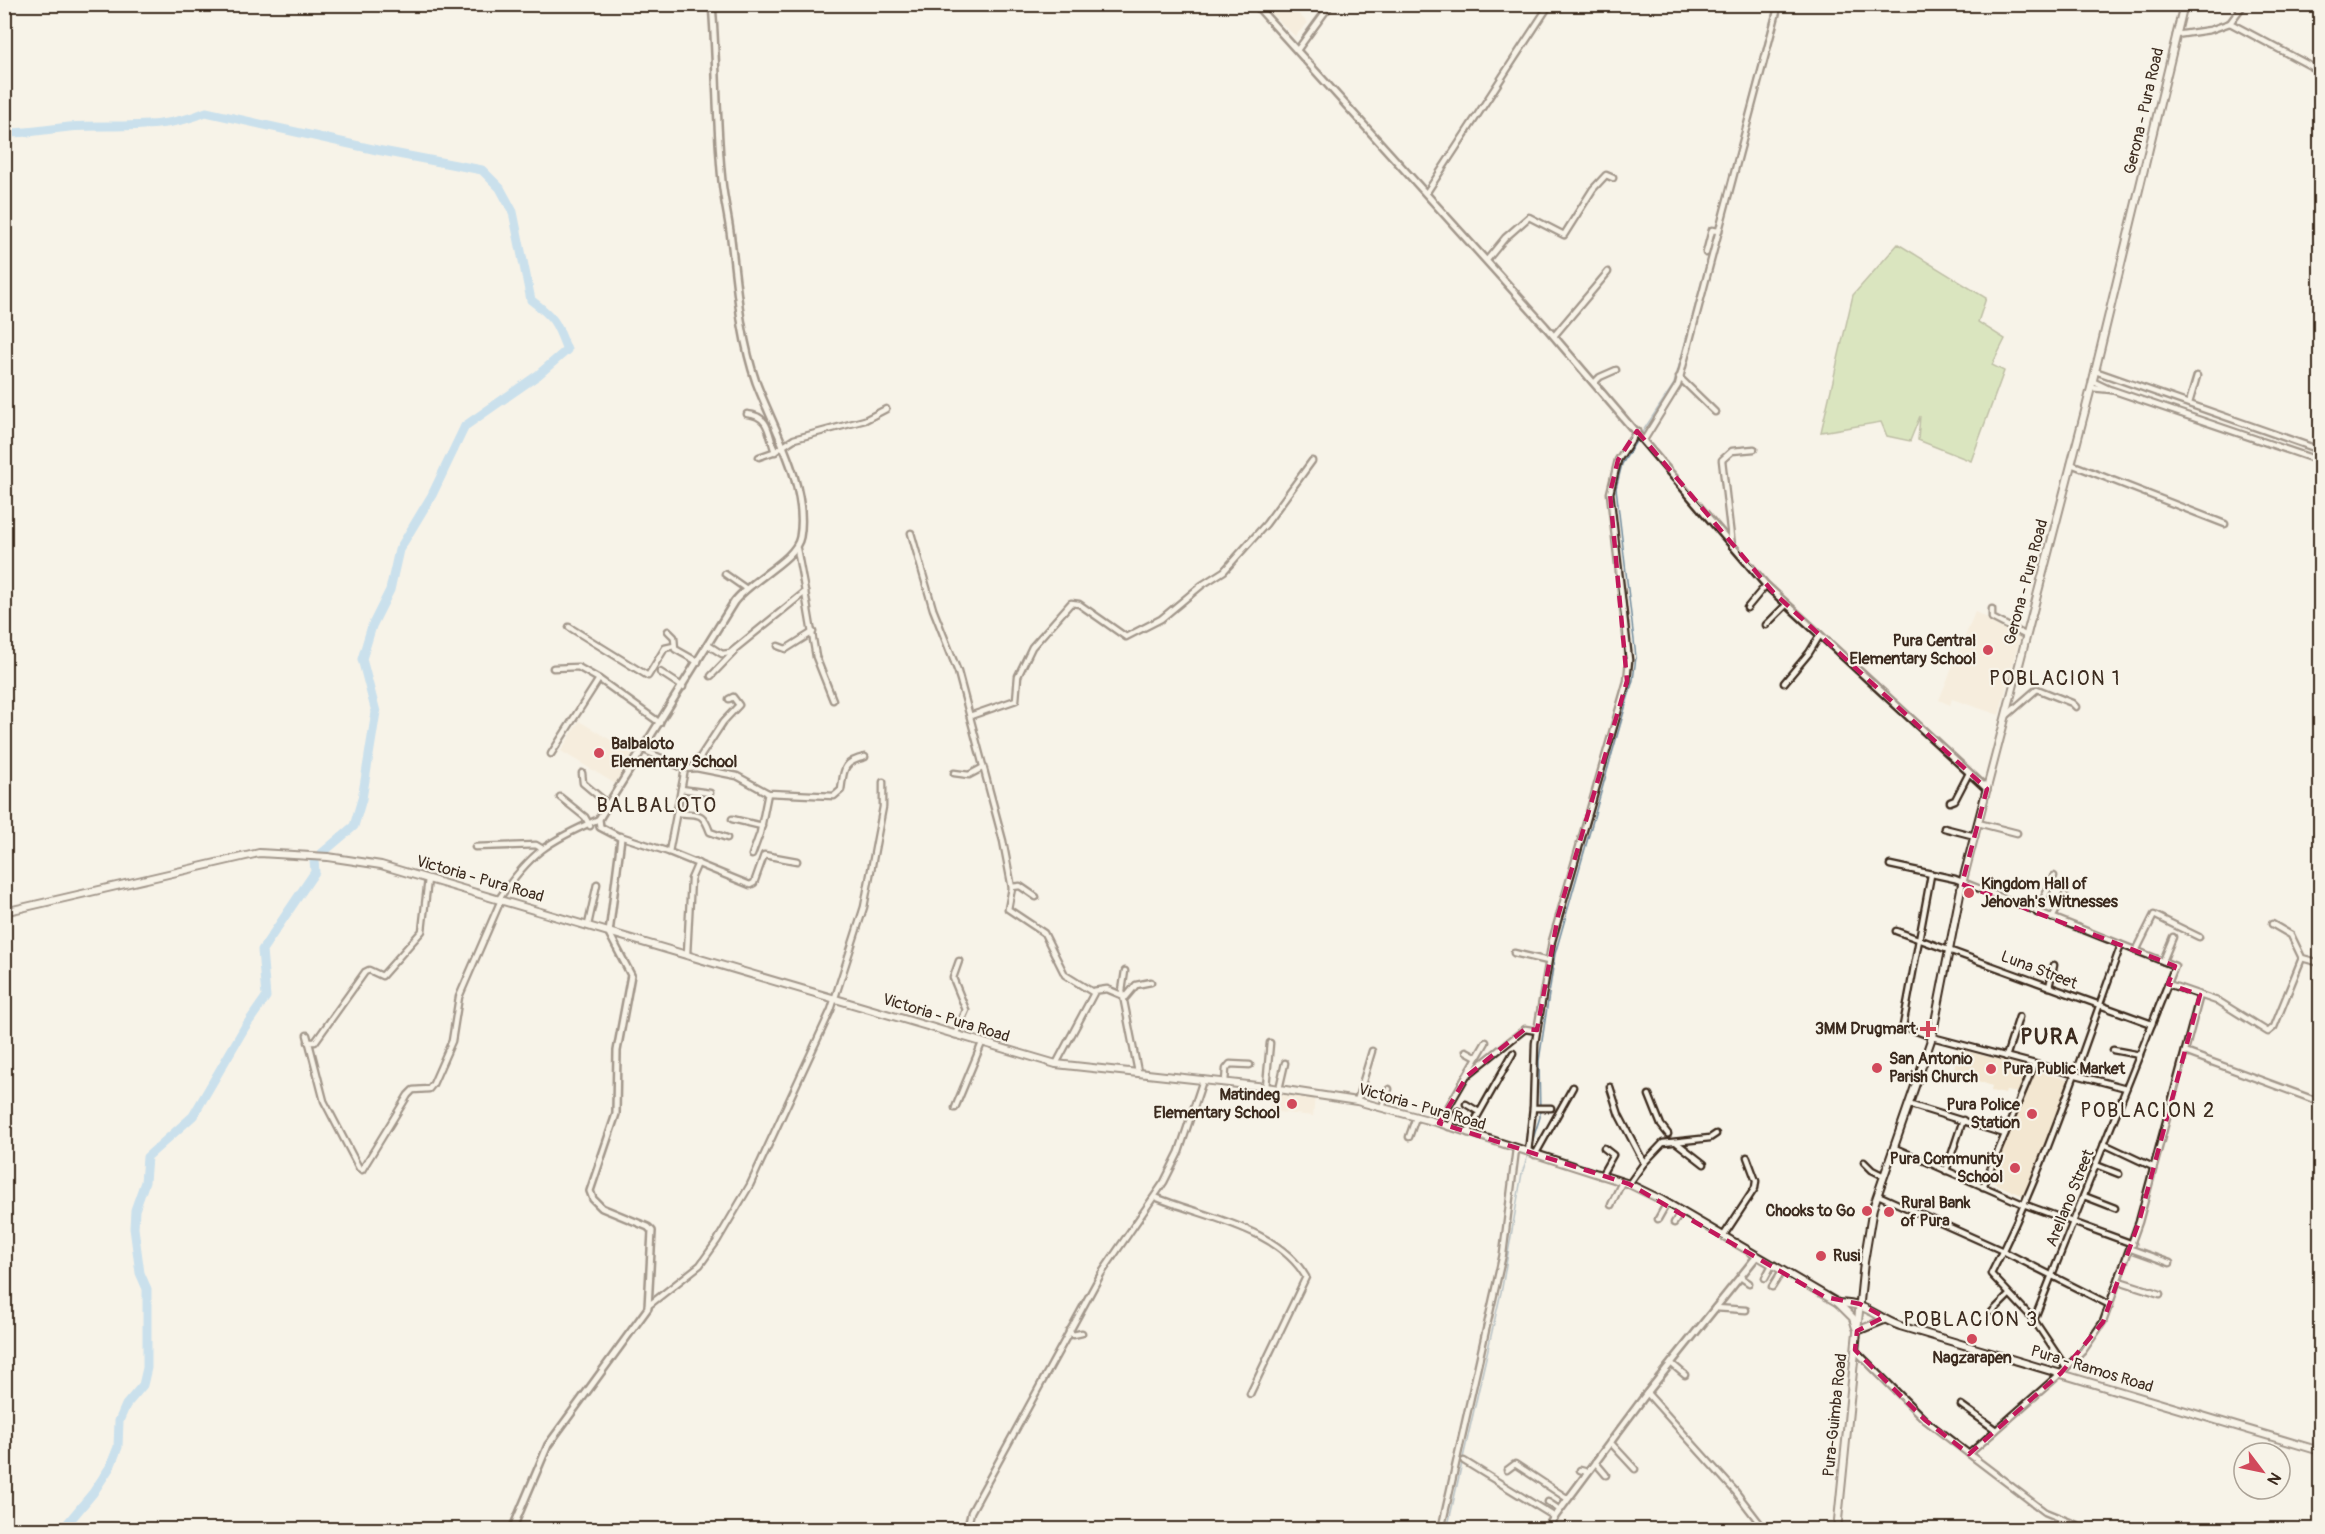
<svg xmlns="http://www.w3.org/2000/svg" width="2325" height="1534" font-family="Pangolin,sans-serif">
<rect width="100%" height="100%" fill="#f7f3e8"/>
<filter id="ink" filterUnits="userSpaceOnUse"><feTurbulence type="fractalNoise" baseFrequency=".0167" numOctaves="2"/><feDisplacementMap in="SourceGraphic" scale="12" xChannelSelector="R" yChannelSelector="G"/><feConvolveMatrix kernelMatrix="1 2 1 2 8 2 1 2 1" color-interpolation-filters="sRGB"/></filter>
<g filter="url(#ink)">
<g fill="#f3e7d1">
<path d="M1279,5H1289L1308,23L1295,36L1271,13Z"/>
<path d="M1975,612L2021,634L1999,715L1952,699L1950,705L1939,700Z"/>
<path d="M579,721L637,756L619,786L561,751Z"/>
<path d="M1959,1049L2029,1067L2020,1093L2006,1091L2005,1094L1991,1091L1992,1086L1953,1072Z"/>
<path d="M2036,1071L2070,1080L2024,1196L1989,1181Z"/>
<path d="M1271,1090L1315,1096L1313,1116L1269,1111Z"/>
</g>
<path fill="#b7d68f" stroke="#798056" stroke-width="1.5" d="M1898,244L1986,298L1978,322L2005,339L1992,365L2004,371L1971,461L1918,440L1920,416L1910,441L1887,436L1881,422L1821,432L1853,295Z"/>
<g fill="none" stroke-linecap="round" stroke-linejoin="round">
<g stroke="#708b9d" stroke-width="1.5">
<path d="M1717,228L1775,4"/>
<path d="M1641,434L1674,384L1715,233"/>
<path d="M1531,1145L1540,1117L1539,1061L1555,954L1633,680L1636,657L1616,488L1622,464L1638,438"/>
<path d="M1463,1458L1502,1288L1522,1173L1528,1155"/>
<path d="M1447,1530L1462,1463"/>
</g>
<path stroke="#93cbf2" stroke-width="9" d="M4,133C26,134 48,129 69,127C114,124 164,131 206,112L377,150L482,170L500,188L513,212L531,300C556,319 556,322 567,350L538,375L465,426L432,495L399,550L390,590L372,626L362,659L376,712L362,799L354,826L314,860L315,872L262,950L266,997L245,1027L193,1116L147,1157L145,1182L135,1210L134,1228L140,1273L147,1289V1368L143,1385L126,1405L119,1421L118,1447L110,1467L93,1493L62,1530"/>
<defs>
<g id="minor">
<path d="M2230,23L2244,4"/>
<path d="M2176,35L2210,30L2230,23L2320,71"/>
<path d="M1298,49L1331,4"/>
<path d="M1427,192L1550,4"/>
<path d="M1706,253L1712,230L1719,231"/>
<path d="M1487,260L1505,238L1529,217L1564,235L1593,189L1606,175L1613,178"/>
<path d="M1554,336L1608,272"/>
<path d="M2095,371L2320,450"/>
<path d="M1679,377L1715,412"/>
<path d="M2092,381L2111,390"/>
<path d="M1595,382L1600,377L1616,370"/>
<path d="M2091,388L2112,390L2320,461"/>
<path d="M2189,403L2197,376"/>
<path d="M747,414C770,416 768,433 775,452"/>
<path d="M1644,440L1678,385L1779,4"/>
<path d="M759,457L776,451L794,439L865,420L886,409"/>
<path d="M2071,464L2225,524"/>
<path d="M911,533L933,609L958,672L1003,841L1012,888L1008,909L1044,933L1065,975L1094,993L1056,1064"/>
<path d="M1732,546L1722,460L1732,451L1754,449"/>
<path d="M725,574L745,588"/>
<path d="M805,592L816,657L833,700"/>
<path d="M1747,608L1766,585"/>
<path d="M1992,609V618L2025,635"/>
<path d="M1766,625L1786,605"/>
<path d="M569,627L648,676L665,648L674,646"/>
<path d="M668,631L674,637L675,649L698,662"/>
<path d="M708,645L722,654L730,653L805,592L797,549"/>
<path d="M778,646L786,649L813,632"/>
<path d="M553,668L578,667L599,679L660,723"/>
<path d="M660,672L683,687"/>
<path d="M711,676L734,652"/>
<path d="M1784,683L1809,653L1820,635"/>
<path d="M970,716L1016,700L1018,676L1032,647L1071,603L1079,604L1126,637L1161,619L1202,585L1224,571L1266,524L1312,461"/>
<path d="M2006,716L2037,689L2072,703L2076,707"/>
<path d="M551,754L599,679"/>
<path d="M693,768L723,722L739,705L733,697L729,699"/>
<path d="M685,769L696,768L737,776L768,793L834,796L841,790C844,772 841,762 865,757"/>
<path d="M582,773L583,783L608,804"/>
<path d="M954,773L969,775L982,768"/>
<path d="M681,789L710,793"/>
<path d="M560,797L585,817L590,826"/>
<path d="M1950,802L1955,800L1969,773"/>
<path d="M677,813C699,816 702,810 710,832L727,838"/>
<path d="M732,819L762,826"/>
<path d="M1978,823L2017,833"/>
<path d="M1944,828L1975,836"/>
<path d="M620,836L669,852L685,769L644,750"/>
<path d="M475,847L536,845L541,848"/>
<path d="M669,852L750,885L754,883L764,855L797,861"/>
<path d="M752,855L760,833L768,793"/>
<path d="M1890,865L1955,879L2175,966L2034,1320"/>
<path d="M1931,875L1903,1026L1932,1037L2126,1088"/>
<path d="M1012,887L1020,886L1036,897"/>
<path d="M499,899C530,853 548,841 599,819"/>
<path d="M2037,913L2054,876"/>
<path d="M2052,918L2065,895"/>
<path d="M2272,924L2291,935L2302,958L2320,963"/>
<path d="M588,925L597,884"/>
<path d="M1896,931L2152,1024"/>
<path d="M2136,951L2154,915L2199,937"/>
<path d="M1514,953L1548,961"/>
<path d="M687,954L691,879L698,863"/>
<path d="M2163,961L2173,937"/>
<path d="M1125,971L1122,991L1138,1072"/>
<path d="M2168,984L2220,1002L2268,1032L2274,1027L2302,958"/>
<path d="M2049,987L2054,965"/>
<path d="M1093,991L1107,989L1126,997L1136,985L1151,982"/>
<path d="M307,1035L324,1101L359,1168L362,1170L408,1095L413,1090L429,1089L433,1084L452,1041L459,997L501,900"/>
<path d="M955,1035L966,1010L953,978L959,961"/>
<path d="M308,1042H315L365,972L369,970L382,976L422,931L428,879"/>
<path d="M2113,1050L2140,1055"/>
<path d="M1466,1051L1477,1057"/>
<path d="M2185,1052L2320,1102"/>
<path d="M2006,1057L2019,1017"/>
<path d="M1469,1074L1525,1029L1537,1031"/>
<path d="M1225,1082L1226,1069L1230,1064L1250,1065"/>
<path d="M1266,1087L1270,1043"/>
<path d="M1610,1087L1619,1115L1644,1163L1629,1184"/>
<path d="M1279,1089L1285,1063"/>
<path d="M1649,1095L1661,1125L1668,1134"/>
<path d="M1357,1101L1372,1051"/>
<path d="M1466,1104L1479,1112"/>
<path d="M1911,1105L2005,1134"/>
<path d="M1382,1107L1389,1089"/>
<path d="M955,1108L982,1043"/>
<path d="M1533,1108H1551"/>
<path d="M1439,1123L1486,1042"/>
<path d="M1449,1127L1458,1111"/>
<path d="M1468,1133L1513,1053"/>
<path d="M1409,1137L1416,1117"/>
<path d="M1677,1143L1704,1164"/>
<path d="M2104,1144L2153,1167"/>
<path d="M1895,1148L2023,1204L2133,1244"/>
<path d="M1528,1152L1533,1108L1535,1043L1552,941L1627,681L1629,660L1610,493L1618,460L1637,431"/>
<path d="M1535,1155L1573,1087"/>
<path d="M1864,1162L1872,1170L1884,1176"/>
<path d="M1644,1163L1663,1143L1710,1138L1716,1134"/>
<path d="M2096,1165L2119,1174"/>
<path d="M1946,1171L1963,1120"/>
<path d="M1601,1176L1613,1155L1604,1148"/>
<path d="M1983,1187L2034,1065"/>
<path d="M1878,1195L2003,1251L2110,1305"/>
<path d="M2084,1196L2115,1208"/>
<path d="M1155,1197C1203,1217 1277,1227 1306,1277L1250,1394"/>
<path d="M1611,1205L1622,1182"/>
<path d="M1658,1219L1667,1203"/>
<path d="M1674,1223L1682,1211"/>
<path d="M1724,1235L1755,1188L1756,1181L1747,1157"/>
<path d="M2131,1249L2170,1263"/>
<path d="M1740,1277L1749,1283"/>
<path d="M1765,1278L1772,1265"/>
<path d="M2119,1281L2160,1294"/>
<path d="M1772,1287L1782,1271"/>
<path d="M648,1306L700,1265L717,1241L750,1185L831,1010L864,907L883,807V782"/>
<path d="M1715,1308L1746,1310"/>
<path d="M1992,1312L2009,1295"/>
<path d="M1069,1331L1073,1335L1082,1333"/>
<path d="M1855,1350L1925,1420L1969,1454L2045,1512L2089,1530"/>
<path d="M1671,1363L1685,1375"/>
<path d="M2066,1368L2034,1320L1991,1274C2045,1169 2081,1055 2121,945"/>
<path d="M1647,1393L1735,1491L1765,1530"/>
<path d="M1961,1405L1996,1430"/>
<path d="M1610,1442L1635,1469"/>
<path d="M1969,1454L2061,1373L2083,1351L2103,1322L2139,1222L2200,995"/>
<path d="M1464,1461L1555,1517"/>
<path d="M1595,1462L1606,1475"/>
<path d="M1507,1470L1515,1464L1568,1499"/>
<path d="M1580,1470L1588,1472"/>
<path d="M1548,1502L1560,1510"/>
<path d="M958,1530L968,1525"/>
<path d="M973,1530L968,1525L971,1512L1101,1274L1164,1182L1179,1152L1203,1080"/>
<path d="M1441,1530L1503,1254L1516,1149"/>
</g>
<g id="tertiary">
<path d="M1255,4L1545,326L1766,585L1987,789"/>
<path d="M512,1530L548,1445L648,1308L652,1231L648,1227L602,1208L593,1199L590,1191L616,1114L617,1051L631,975L609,933L621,838L600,827L599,819L734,602C751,579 796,560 800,537C809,487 773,427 756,382C740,336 737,287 731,239C729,220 724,201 722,181C716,123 717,63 712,4"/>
<path d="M1545,1530L1647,1393L1757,1256"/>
</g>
<g id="secondary">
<path d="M4,912L259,853L328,857L381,865L1056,1064L1266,1087L1357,1101L1439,1123L1629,1184L1662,1200L1838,1303C1870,1304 1873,1316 1900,1326L2320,1451"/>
<path d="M1838,1303L1853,1318L1856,1328"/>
<path d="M1857,1331L1884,1320"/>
<path d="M1837,1530L1864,1262L1873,1208L1932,1037L1962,884L2091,388L2184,4"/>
</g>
</defs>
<use href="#minor" stroke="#3b2a1e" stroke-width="9"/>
<use href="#tertiary" stroke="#3b2a1e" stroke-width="10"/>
<use href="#secondary" stroke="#3b2a1e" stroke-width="10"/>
<use href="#minor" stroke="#f7f3e8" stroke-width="4.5"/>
<use href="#tertiary" stroke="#f7f3e8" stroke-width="5"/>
<use href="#secondary" stroke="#f7f3e8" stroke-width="6"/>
</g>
</g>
<path d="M0 0H2325V1534H0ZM1637,431L1773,592L1987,789L1962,884L2175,966L2168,984L2200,995L2139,1222L2103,1322L2061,1373L1969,1454L1925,1420L1855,1350L1857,1331L1884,1317L1860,1304L1825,1297L1629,1184L1439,1123L1467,1076L1525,1029L1537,1030L1558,916L1627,681L1610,493L1618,460Z" fill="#f7f3e8" fill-opacity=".55" fill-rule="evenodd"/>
<path fill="none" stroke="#c2185b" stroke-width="4.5" stroke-dasharray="12 8" stroke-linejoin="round" d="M1637,431L1773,592L1987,789L1962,884L2175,966L2168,984L2200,995L2139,1222L2103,1322L2061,1373L1969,1454L1925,1420L1855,1350L1857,1331L1884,1317L1860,1304L1825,1297L1629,1184L1439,1123L1467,1076L1525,1029L1537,1030L1558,916L1627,681L1610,493L1618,460Z"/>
<g fill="#d1495b" stroke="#f7f3e8" stroke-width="2">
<circle cx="1988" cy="650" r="6"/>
<circle cx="599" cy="753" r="6"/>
<circle cx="1969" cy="893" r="6"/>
<path d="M1925 1020h6v6h6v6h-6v6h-6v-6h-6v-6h6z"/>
<circle cx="1877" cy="1068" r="6"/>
<circle cx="1991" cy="1069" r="6"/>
<circle cx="1292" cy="1104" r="6"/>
<circle cx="2032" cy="1114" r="6"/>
<circle cx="2015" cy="1168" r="6"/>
<circle cx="1867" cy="1211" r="6"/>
<circle cx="1889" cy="1212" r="6"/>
<circle cx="1821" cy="1256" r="6"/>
<circle cx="1972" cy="1339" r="6"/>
</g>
<g text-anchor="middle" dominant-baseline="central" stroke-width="4.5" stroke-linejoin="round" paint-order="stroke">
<g font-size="16" fill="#3b2a1e" stroke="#f7f3e8">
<text transform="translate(2144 111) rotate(-77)">Gerona - Pura Road</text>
<text transform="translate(2026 582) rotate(-75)">Gerona - Pura Road</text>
<text transform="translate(480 879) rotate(16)">Victoria - Pura Road</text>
<text transform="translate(2039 970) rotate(21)">Luna Street</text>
<text transform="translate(946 1018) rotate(17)">Victoria - Pura Road</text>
<text transform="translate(1422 1107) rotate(16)">Victoria - Pura Road</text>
<text transform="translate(2070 1198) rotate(-68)">Arellano Street</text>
<text transform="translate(2092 1369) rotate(17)">Pura - Ramos Road</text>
<text transform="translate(1835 1415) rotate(-84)">Pura-Guimba Road</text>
</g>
<g font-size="16" font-weight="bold" fill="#3b2a1e" stroke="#f7f3e8" text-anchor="end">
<text x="1976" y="641">Pura Central<tspan x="1976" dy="18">Elementary School</tspan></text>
<text x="611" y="744" text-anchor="start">Balbaloto<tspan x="611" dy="18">Elementary School</tspan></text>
<text x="1981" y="884" text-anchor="start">Kingdom Hall of<tspan x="1981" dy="18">Jehovah's Witnesses</tspan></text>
<text x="1916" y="1029">3MM Drugmart</text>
<text x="1889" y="1059" text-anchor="start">San Antonio<tspan x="1889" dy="18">Parish Church</tspan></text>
<text x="2003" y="1069" text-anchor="start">Pura Public Market</text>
<text x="1280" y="1095">Matindeg<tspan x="1280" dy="18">Elementary School</tspan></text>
<text x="2020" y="1105">Pura Police<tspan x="2020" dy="18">Station</tspan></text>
<text x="2003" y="1159">Pura Community<tspan x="2003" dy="18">School</tspan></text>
<text x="1901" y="1203" text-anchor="start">Rural Bank<tspan x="1901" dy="18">of Pura</tspan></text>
<text x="1855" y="1211">Chooks to Go</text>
<text x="1833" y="1256" text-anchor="start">Rusi</text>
<text x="1972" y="1358" text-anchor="middle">Nagzarapen</text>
</g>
<g font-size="20" letter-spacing="1.5" fill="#3b2a1e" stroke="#f7f3e8">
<text x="2055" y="678">POBLACION 1</text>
<text x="657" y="805">BALBALOTO</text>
<text x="2148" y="1110">POBLACION 2</text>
<text x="1971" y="1319">POBLACION 3</text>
</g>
<g font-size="22" font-weight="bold" letter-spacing="1.5" fill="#3b2a1e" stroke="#f7f3e8">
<text x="2050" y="1037">PURA</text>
</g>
</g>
<rect width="2325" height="1534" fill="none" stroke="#f7f3e8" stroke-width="24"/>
<rect x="12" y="12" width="2301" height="1510" fill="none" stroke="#3b2a1e" stroke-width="2" filter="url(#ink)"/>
<g transform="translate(2262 1471) rotate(122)"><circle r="28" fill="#f7f3e8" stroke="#aca397" stroke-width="1.5"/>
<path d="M0-4.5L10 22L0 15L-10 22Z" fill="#d1495b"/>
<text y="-9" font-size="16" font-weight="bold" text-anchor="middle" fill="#3b2a1e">N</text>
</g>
</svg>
